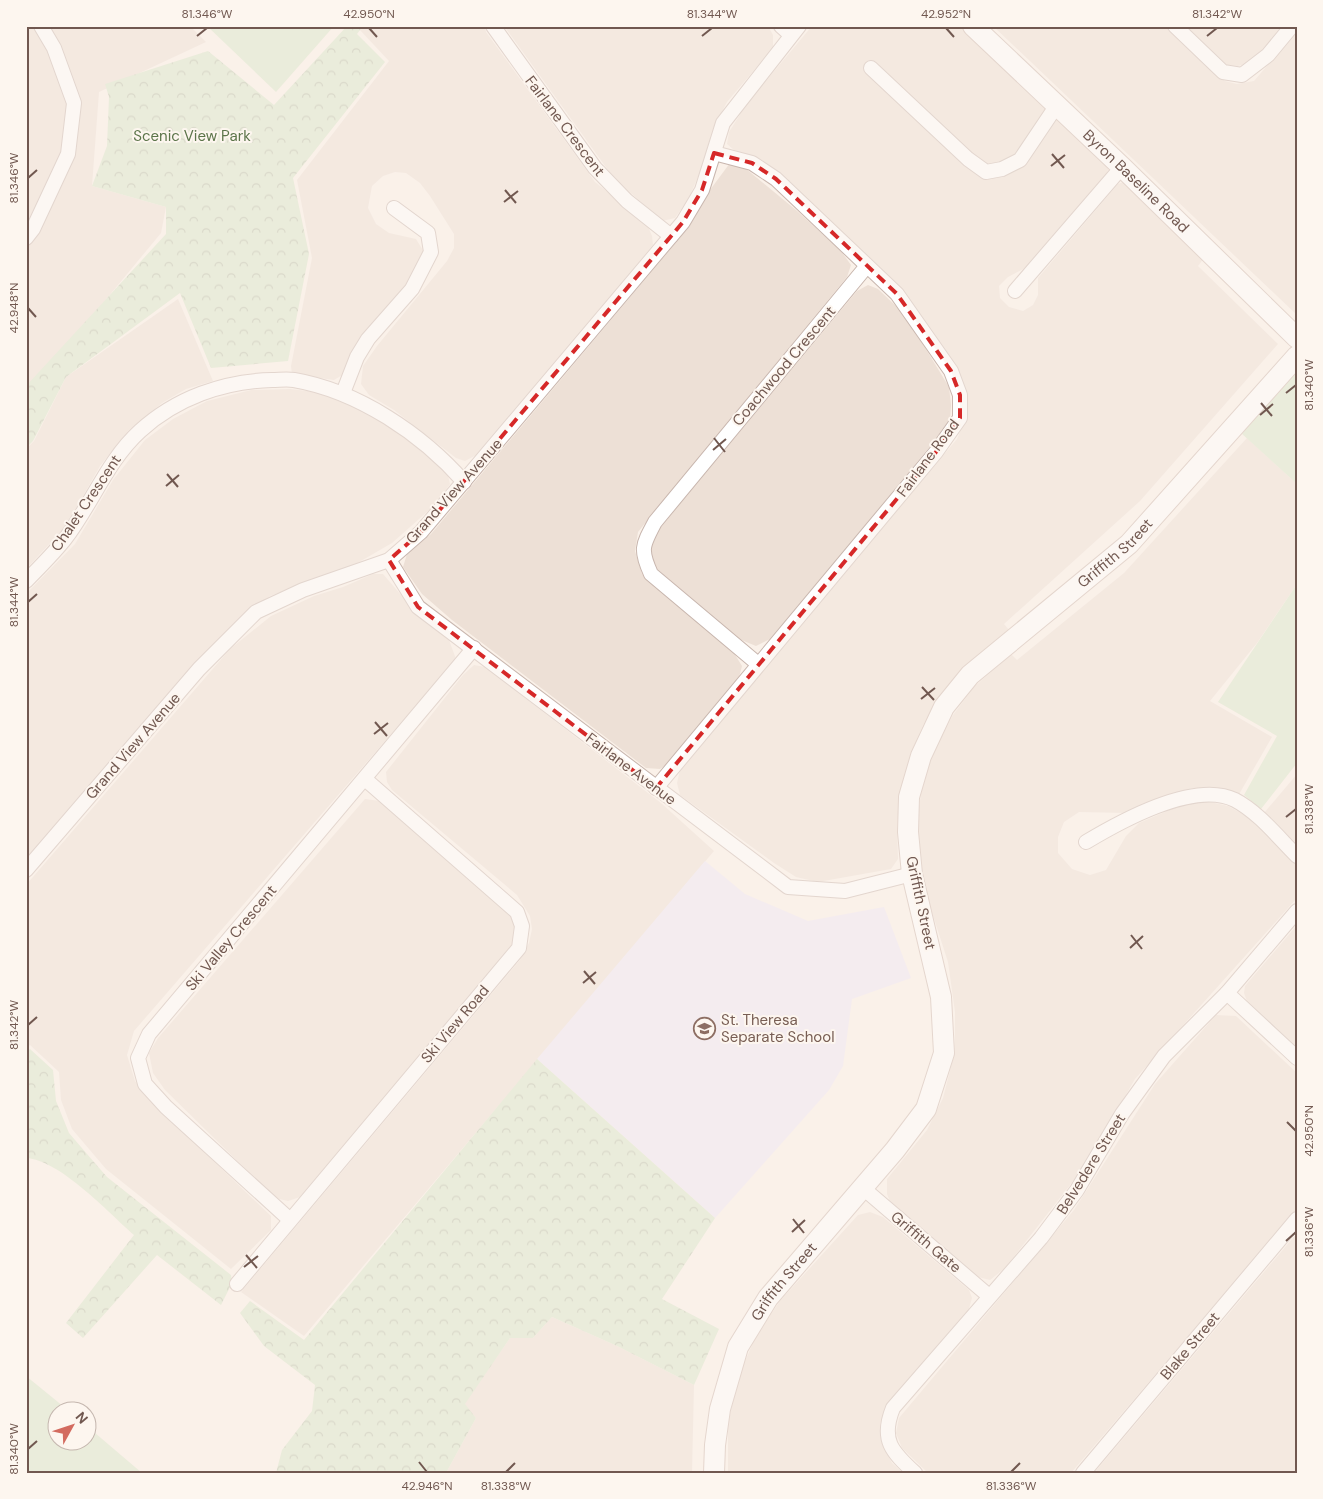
<svg xmlns="http://www.w3.org/2000/svg" width="1323" height="1499" font-family="'DM Sans',sans-serif">
<defs>
<pattern id="forest-crowns" width="20" height="18" patternUnits="userSpaceOnUse" patternTransform="scale(1.25)"><rect width="20" height="18" fill="#d8e6c9"/><path d="M2 6a3 3 0 1 1 6 0M12 15a3 3 0 1 1 6 0" fill="none" stroke="#b4bda6"/></pattern>
</defs>
<rect width="100%" height="100%" fill="#faf1e9"/>
<g fill="#ede0d6">
<path d="M26,26H190L206,42L99,92L92,186L166,207L161,233L26,396Z"/>
<path d="M361,26H485L486,32L595,182L647,224L652,236L653,245L480,453L465,461L456,458L394,410L369,395L361,384L363,366L377,346L447,261L454,248V234L430,196L420,183L406,173L395,172L383,176L372,186L368,208L376,224L389,233L416,239L424,252L422,267L344,374L334,380L292,374L291,366L312,258L297,180L389,61L359,29Z"/>
<path d="M504,26H768L773,35V48L727,102L712,131L702,167L689,198L675,218L662,221L613,177Z"/>
<path d="M812,26H963L1108,158L1109,168L1104,178L1033,264L1008,277L999,286L1000,298L1009,307L1023,311L1033,305L1038,295V278L1118,184L1126,181L1207,254L1198,266L1278,344L1140,501L1004,624L1009,630L944,693L923,725L911,753L901,789L897,825L898,859L891,869L818,882L796,877L774,863L680,795L677,783L680,770L957,439L966,417L967,399L961,379L909,300L756,158L734,150L727,144L729,132L746,105Z"/>
<path d="M993,26H1165L1216,75L1225,81L1237,84L1254,81L1297,31V315Z"/>
<path d="M1186,26H1283L1261,53L1250,63L1238,66L1227,65Z"/>
<path d="M730,163L745,168L796,210L841,251L851,265L847,277L638,532L635,551L642,574L734,653L742,666L738,681L666,765L660,769L646,768L452,620L422,594L403,567L407,554L431,534L689,227L707,194Z"/>
<path d="M868,285L878,289L898,308L921,341L949,387L951,405L950,419L937,438L772,638L756,646L739,639L656,568L649,553L654,535L857,291Z"/>
<path d="M178,299L213,381L186,389L162,403L128,431L100,466L66,526L26,569V449L34,441L66,377Z"/>
<path d="M290,389L317,392L354,404L389,425L447,471L450,484L436,504L392,543L354,565L270,596L244,613L208,650L26,860V594L75,544L113,480L145,440L173,419L207,401L251,390Z"/>
<path d="M1247,438L1297,484V584L1257,643L1210,701L1272,737L1238,796L1213,788H1192L1126,813L1079,812L1064,822L1058,837V853L1072,869L1090,875L1106,870L1126,836L1139,823L1179,806L1206,801L1228,806L1248,817L1297,864V898L1135,1079L1085,1166L1005,1268L990,1280L978,1277L891,1204L887,1194V1179L927,1130L943,1098L955,1051V1012L948,962L927,897L919,862L917,825L922,785L935,748L953,715L974,687L1011,654L1017,660L1124,573Z"/>
<path d="M373,574H383L414,610L449,640L456,659L134,1031L127,1055L135,1081L152,1102L271,1216V1230L231,1269L106,1169L72,1129L61,1100L59,1072L30,1045L26,1048V885L230,649L271,616L314,596L343,587Z"/>
<path d="M474,665L485,667L661,803L714,851L304,1336L241,1292L520,960L529,943L532,929L530,916L517,895L392,790L387,782L386,772L463,675Z"/>
<path d="M1297,774V844L1264,813Z"/>
<path d="M365,799L380,801L508,911L516,926L511,947L300,1197L288,1201L275,1198L165,1090L153,1073L149,1053L158,1038Z"/>
<path d="M1297,925V1048L1248,1004L1244,993L1245,986Z"/>
<path d="M1216,1015L1236,1016L1297,1073V1209L1071,1473H928L902,1448L896,1433L899,1418L1074,1210L1155,1084Z"/>
<path d="M870,1212L883,1217L969,1290L972,1298L968,1312L886,1407L880,1424L881,1441L892,1463L903,1473H728V1425L738,1377L756,1336L780,1301L858,1215Z"/>
<path d="M1297,1233V1473H1094Z"/>
<path d="M552,1317L617,1346L694,1385L692,1473H446L476,1418L464,1404L510,1338H533Z"/>
</g>
<path fill="#eee6f6" d="M705,861L745,894L808,921L884,907L911,978L852,999L843,1066L829,1090L715,1218L537,1059Z"/>
<g fill="#d8e6c9">
<path d="M207,26H334L276,92Z"/>
<path d="M1297,370V484L1241,433Z"/>
<path d="M1297,584V763L1261,809L1244,795L1277,736L1218,702Z"/>
<path d="M26,1376L69,1411L58,1412V1442H88V1427L142,1473H26Z"/>
</g>
<g fill="url(#forest-crowns)">
<path d="M347,26H363L357,34L385,62L293,178L309,254L288,361L211,368L180,293L66,377L33,441L26,448V386L166,234V207L92,186L107,146L109,97L105,84L208,51L274,105Z"/>
<path d="M30,1049L53,1070L56,1101L69,1133L87,1154L107,1177L231,1275L232,1283L221,1305L157,1255L83,1338L66,1323L134,1235C108,1212 60,1160 26,1158V1053Z"/>
<path d="M537,1059L715,1218L662,1299L719,1329L694,1385L617,1346L552,1317L533,1338H510L465,1404L476,1418L446,1473H276L282,1450L312,1411L315,1385L264,1346L240,1313L250,1301L304,1340Z"/>
</g>
<g fill="none" stroke-linecap="round" stroke-linejoin="round">
<defs>
<g id="street">
<path d="M493,26L595,168L627,201L671,236"/>
<path d="M781,26L791,35"/>
<path d="M1175,26L1223,72L1242,75L1268,55L1292,26"/>
<path d="M871,68L968,159L986,172L1002,169L1020,160L1057,105"/>
<path d="M26,238L33,229L68,154L74,103L54,48L41,26"/>
<path d="M1015,291L1122,167"/>
<path d="M343,393L357,357L368,339L412,289L431,252L428,233L394,208"/>
<path d="M389,560L418,607L788,887L845,891L912,874"/>
<path d="M26,581C39,568 53,554 65,539C92,504 107,461 140,431C176,398 224,381 272,380C279,380 287,379 294,380C358,391 422,434 464,482"/>
<path d="M758,664L651,574C640,550 642,546 655,522L866,267"/>
<path d="M656,788L936,452L960,418V395L951,371L897,294L776,179L752,163L714,153"/>
<path d="M1086,842C1121,821 1195,780 1235,800C1258,812 1278,837 1297,856"/>
<path d="M26,870L199,669L256,612L303,590L389,560L421,532L683,222L702,190L723,123L799,26"/>
<path d="M1227,993L1297,1058"/>
<path d="M863,1188L989,1296"/>
<path d="M289,1219L166,1107L145,1084L138,1058L149,1034L474,648"/>
<path d="M237,1284L519,948L522,926L517,912L365,779"/>
<path d="M915,1473C892,1452 880,1440 893,1408L1041,1238L1077,1190L1122,1114L1164,1056L1227,993L1297,911"/>
<path d="M1083,1473L1297,1219"/>
</g>
<g id="secondary">
<path id="s1" d="M973,26L1122,167L1297,338"/>
<path id="s2" d="M714,1473L715,1445L720,1409L738,1347L768,1298L895,1150L926,1109L944,1053L941,997L912,874L908,832L909,797L921,756L944,707L970,675L1129,544L1297,356"/>
</g>
</defs>
<use href="#street" stroke="#c8b6ae" stroke-width="16"/>
<use href="#secondary" stroke="#cbb6ac" stroke-width="22"/>
<use href="#street" stroke="#fff" stroke-width="14"/>
<use href="#secondary" stroke="#fff" stroke-width="20"/>
</g>
<path d="M0 0H1323V1499H0ZM714,153L752,163L776,179L897,294L951,371L960,395V418L936,452L656,788L418,607L389,560L421,532L683,222L702,190Z" fill="#faf1e9" fill-opacity=".55" fill-rule="evenodd"/>
<path fill="none" stroke="#d62828" stroke-width="4" stroke-dasharray="10 6" stroke-linejoin="round" d="M714,153L752,163L776,179L897,294L951,371L960,395V418L936,452L656,788L418,607L389,560L421,532L683,222L702,190Z"/>
<path fill="none" stroke="#715850" stroke-width="2" d="M369,28L377,37M946,28L954,37M197,36L207,28M702,36L712,28M1207,36L1217,28M1052,154L1064,168M1051,166L1065,155M28,178L37,170M505,190L516,203M504,202L518,191M28,308L36,317M1286,393L1296,385M1261,403L1272,416M1260,415L1273,404M714,438L725,452M713,450L726,439M167,474L178,487M166,486L179,475M28,602L37,594M922,687L934,700M921,699L935,688M375,722L387,736M374,734L388,723M1286,817L1296,809M1131,935L1142,949M1130,948L1143,936M584,971L595,984M583,983L596,972M28,1025L37,1017M1287,1122L1296,1131M793,1219L804,1233M792,1232L805,1220M1286,1241L1296,1232M246,1255L257,1268M244,1267L258,1256M28,1449L37,1441M419,1462L427,1472M506,1472L515,1463M1011,1472L1020,1463"/>
<defs>
<symbol id="school-ring" viewBox="-11 -11 22 22"><circle r="9.5" fill="#fdf6ef" stroke="#8d6e63" stroke-width="1.5"/><path d="M0-5L7-2L0 1L-7-2ZM-4 1L0 2.5L4 1V4Q0 6-4 4Z" fill="#8d6e63"/></symbol>
</defs>
<g fill-rule="evenodd">
<use href="#school-ring" x="692" y="1016" width="25" height="25"/>
</g>
<g text-anchor="middle" dominant-baseline="central" stroke-width="4" stroke-linejoin="round" paint-order="stroke">
<g font-size="15" fill="#715850" stroke="#fdf6ef">
<text transform="translate(565 126) rotate(53)">Fairlane Crescent</text>
<text stroke="none"><textPath href="#s1" startOffset="225">Byron Baseline Road</textPath></text>
<text transform="translate(784 366) rotate(-50)">Coachwood Crescent</text>
<text transform="translate(928 458) rotate(-53)">Fairlane Road</text>
<text transform="translate(454 491) rotate(-48)">Grand View Avenue</text>
<text transform="translate(86 503) rotate(-56)">Chalet Crescent</text>
<text stroke="none"><textPath href="#s2" startOffset="1079">Griffith Street</textPath></text>
<text transform="translate(133 746) rotate(-49)">Grand View Avenue</text>
<text transform="translate(631 769) rotate(37)">Fairlane Avenue</text>
<text transform="translate(921 903) rotate(78)">Griffith Street</text>
<text transform="translate(231 938) rotate(-50)">Ski Valley Crescent</text>
<text transform="translate(455 1024) rotate(-50)">Ski View Road</text>
<text transform="translate(1091 1164) rotate(-58)">Belvedere Street</text>
<text transform="translate(926 1242) rotate(40)">Griffith Gate</text>
<text stroke="none"><textPath href="#s2" startOffset="209">Griffith Street</textPath></text>
<text transform="translate(1190 1346) rotate(-50)">Blake Street</text>
</g>
<g font-size="15" fill="#5c754a" stroke="#fdf6ef">
<text x="192" y="136">Scenic View Park</text>
</g>
<g font-size="15" fill="#785e54" stroke="#fdf6ef" text-anchor="start">
<text x="721" y="1020">St. Theresa<tspan x="721" dy="17">Separate School</tspan></text>
</g>
</g>
<rect width="1323" height="1499" fill="none" stroke="#fdf6ef" stroke-width="55"/>
<g transform="translate(72 1426) rotate(50)"><circle r="24" fill="#fdf6ef" stroke="#c5b7af"/>
<path d="M0-4L9 19L0 12L-9 19Z" fill="#d36b5f"/>
<text y="-8" font-size="14" font-weight="bold" text-anchor="middle" fill="#715850">N</text>
</g>
<rect x="28" y="28" width="1268" height="1444" fill="none" stroke="#715850" stroke-width="2"/>
<g font-size="12" text-anchor="middle" fill="#715850">
<text x="207" y="18">81.346°W</text>
<text x="369" y="18">42.950°N</text>
<text x="712" y="18">81.344°W</text>
<text x="946" y="18">42.952°N</text>
<text x="1217" y="18">81.342°W</text>
<text transform="translate(14 178) rotate(-90)" y="4">81.346°W</text>
<text transform="translate(14 308) rotate(-90)" y="4">42.948°N</text>
<text transform="translate(1309 385) rotate(-90)" y="4">81.340°W</text>
<text transform="translate(14 602) rotate(-90)" y="4">81.344°W</text>
<text transform="translate(1309 809) rotate(-90)" y="4">81.338°W</text>
<text transform="translate(14 1025) rotate(-90)" y="4">81.342°W</text>
<text transform="translate(1309 1131) rotate(-90)" y="4">42.950°N</text>
<text transform="translate(1309 1232) rotate(-90)" y="4">81.336°W</text>
<text transform="translate(14 1449) rotate(-90)" y="4">81.340°W</text>
<text x="427" y="1490">42.946°N</text>
<text x="506" y="1490">81.338°W</text>
<text x="1011" y="1490">81.336°W</text>
</g>
</svg>
